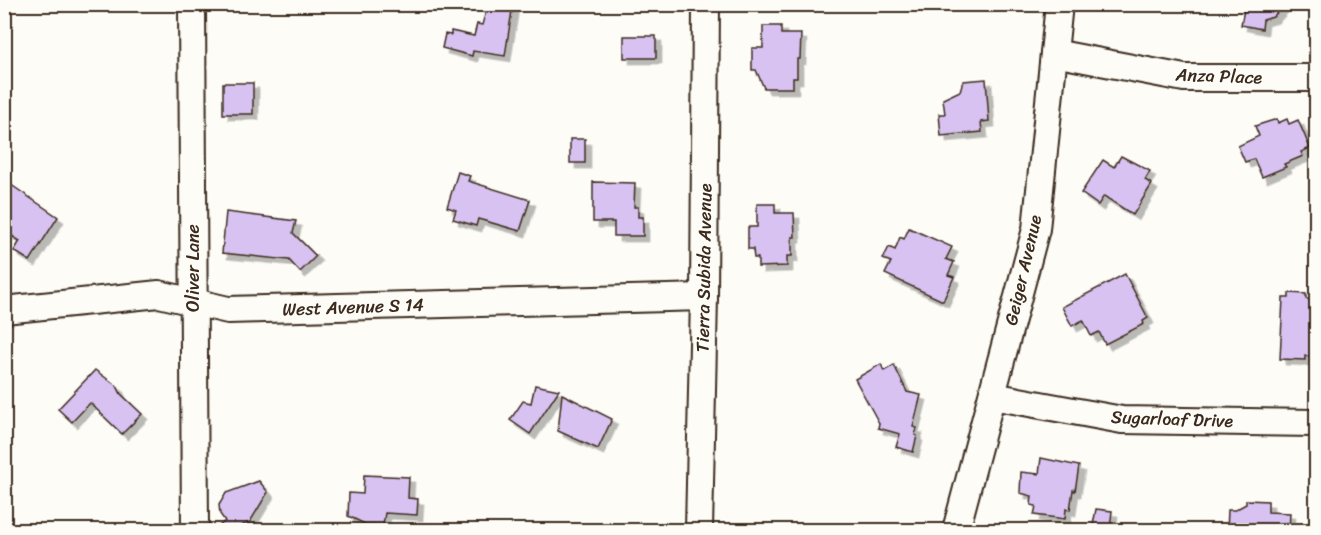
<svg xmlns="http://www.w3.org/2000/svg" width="1321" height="535" font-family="Sriracha,sans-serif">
<defs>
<filter id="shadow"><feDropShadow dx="5.5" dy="5.5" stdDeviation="0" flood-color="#0004"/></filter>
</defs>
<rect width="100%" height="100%" fill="#fdfcf7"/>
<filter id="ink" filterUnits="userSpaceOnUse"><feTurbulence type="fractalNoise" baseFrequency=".0167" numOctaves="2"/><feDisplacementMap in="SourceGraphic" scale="12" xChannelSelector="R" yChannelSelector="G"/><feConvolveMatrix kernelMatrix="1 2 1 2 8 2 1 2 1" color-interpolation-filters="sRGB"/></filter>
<g filter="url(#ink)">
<g fill="#d8c2f2" stroke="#3b2a1e" stroke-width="1.5" filter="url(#shadow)">
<path d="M488,4H513L505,56L473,51L472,56L442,48L445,34L451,35V31L474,36L477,24L482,25Z"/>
<path d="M1245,4H1285L1273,17L1263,20L1262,29L1241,25Z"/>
<path d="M763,26H781V34H801L800,59H797V78H793V88H764L756,70H752V48H763Z"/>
<rect x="624" y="36" width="32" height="22"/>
<path d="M986,79L989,121L981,122L982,132L941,136L939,114H945L943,99L960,91L963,81Z"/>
<rect x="223" y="83" width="30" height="31"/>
<path d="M1277,119L1278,123L1287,119L1289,124L1298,120L1310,148L1301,152L1303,156L1284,164L1286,167L1262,177L1254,159L1245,162L1238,146L1259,136L1255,126Z"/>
<rect x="570" y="139" width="15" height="24"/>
<path d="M1121,156L1150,171L1145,180L1152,184L1133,215L1104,196L1098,205L1081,193L1103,160L1114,167Z"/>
<path d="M458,172L470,176L468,181L530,200L520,231L478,219L476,226L453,219L456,210L447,207Z"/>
<path d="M4,180L58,217L30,261L14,251L20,241L4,231Z"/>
<path d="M593,182L635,183L634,207H638V217H643V236H614V222H593Z"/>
<path d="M757,204H775V213H794L795,237H792V256H787V266L758,267V258H754L753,249H748V227H757Z"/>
<path d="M226,212L296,221L293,233L316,256L300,272L289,260L222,253Z"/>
<path d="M909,228L952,247L946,259L954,262L948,275L954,277L943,301L885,274L891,262L883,259L889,247L895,250L900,237L904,239Z"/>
<path d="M1125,274L1148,318L1143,321L1144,324L1105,344L1099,332L1091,336L1083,320L1072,326L1062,307Z"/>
<path d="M1289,293L1306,294V299L1317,300V357L1305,356V360L1280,359L1283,298H1289Z"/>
<path d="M881,364L884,371L894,365L907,392L921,395L913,427L917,428L915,435L917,436L913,452L896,447L900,434L878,428L879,423L855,379Z"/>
<path d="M95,370L117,386L121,394L142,414L122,434L90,403L72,422L58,409Z"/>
<path d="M535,385L559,390L530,434L510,420L523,401L531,403Z"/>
<path d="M562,394L612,419L598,449L558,431Z"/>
<path d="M1041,458L1079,466L1075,491L1073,490L1070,510L1066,509L1065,519L1034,515L1036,506L1031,505L1032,496L1020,493L1021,472L1039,474Z"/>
<path d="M364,475L409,477L408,498L418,499L417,515L385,513L383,525L365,524L348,516L349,493L363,494Z"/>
<path d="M259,481L268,492L250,522L234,529L219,526L225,521L220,514L219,505L226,493Z"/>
<path d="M1246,500L1268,501V512L1290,513L1289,531H1227L1228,510H1235L1246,504Z"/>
<path d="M1096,509L1112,511L1110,528L1093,525Z"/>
</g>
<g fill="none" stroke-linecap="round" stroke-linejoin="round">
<defs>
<g id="minor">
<path d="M192,4L195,530"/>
<path d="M1054,53L1184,78H1314"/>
<path d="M4,310L159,294L228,310L704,297"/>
<path d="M992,396L1122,420L1316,423"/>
<path d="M699,530L704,297L706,4"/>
<path d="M956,530L1036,229L1059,4"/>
</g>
</defs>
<use href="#minor" stroke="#3b2a1e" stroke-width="30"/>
<use href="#minor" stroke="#fdfcf7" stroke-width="26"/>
</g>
</g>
<g text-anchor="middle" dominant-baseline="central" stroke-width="5" stroke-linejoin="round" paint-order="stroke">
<g font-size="18" fill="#3b2a1e" stroke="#fdfcf7">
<text transform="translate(1219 76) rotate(2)">Anza Place</text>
<text transform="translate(193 268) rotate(-90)">Oliver Lane</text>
<text transform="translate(704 268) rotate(-89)">Tierra Subida Avenue</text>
<text transform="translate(1023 270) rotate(-77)">Geiger Avenue</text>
<text transform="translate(353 307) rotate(-2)">West Avenue S 14</text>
<text transform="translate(1172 419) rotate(2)">Sugarloaf Drive</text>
</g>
</g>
<rect width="1321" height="535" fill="none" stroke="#fdfcf7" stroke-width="24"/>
<rect x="12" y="12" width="1297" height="511" fill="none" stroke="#3b2a1e" stroke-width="2" filter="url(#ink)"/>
</svg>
